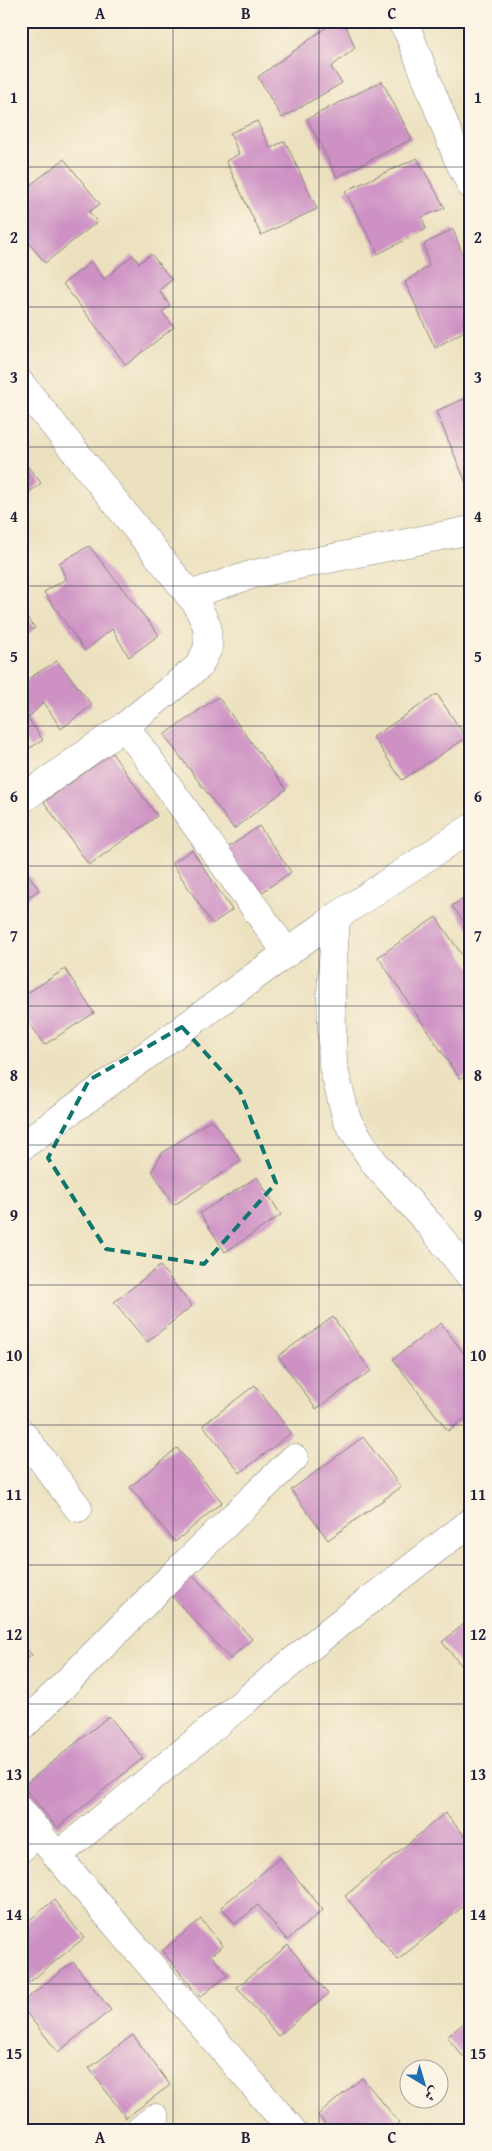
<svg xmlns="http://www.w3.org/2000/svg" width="492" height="2151" font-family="'Gentium Book Plus',Amiri,serif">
<rect width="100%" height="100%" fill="#fcf5e5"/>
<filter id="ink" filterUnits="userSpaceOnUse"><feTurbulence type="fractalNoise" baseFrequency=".02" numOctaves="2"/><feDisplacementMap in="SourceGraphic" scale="10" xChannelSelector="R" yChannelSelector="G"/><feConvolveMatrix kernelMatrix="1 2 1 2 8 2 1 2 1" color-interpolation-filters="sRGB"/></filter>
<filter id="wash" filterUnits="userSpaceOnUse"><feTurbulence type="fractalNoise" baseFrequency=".0096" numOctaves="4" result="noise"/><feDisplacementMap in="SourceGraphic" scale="20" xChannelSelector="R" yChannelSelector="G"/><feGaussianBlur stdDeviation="1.12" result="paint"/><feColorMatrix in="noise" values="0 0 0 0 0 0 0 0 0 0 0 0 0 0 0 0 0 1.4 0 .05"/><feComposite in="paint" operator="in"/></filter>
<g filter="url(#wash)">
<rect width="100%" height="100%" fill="#ece1bf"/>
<g id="blocks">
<g fill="#cd91c4">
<path d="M335,21H344L355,48L331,67L342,83L282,118L258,77Z"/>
<path d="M382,81L412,139L337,177L307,119Z"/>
<path d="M257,121L270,148L285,141L317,209L261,235L226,161L239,154L230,133Z"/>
<path d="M417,158L445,208L422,217L426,229L378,254L345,191Z"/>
<path d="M64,159L100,204L89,212L97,222L45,263L21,233V192Z"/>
<path d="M453,229L471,278V327L435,348L405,282L429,266L424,244Z"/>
<path d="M151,254L172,280L159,290L170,306L162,312L174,327L126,365L63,284L91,262L104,279L133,255L139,263Z"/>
<path d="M471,396V495L436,411Z"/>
<path d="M21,458L41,483L21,499Z"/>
<path d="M89,546L159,635L129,657L112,629L85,651L44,592L66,579L59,563Z"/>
<path d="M21,609L35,628L21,638Z"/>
<path d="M57,661L92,705L61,729L44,702L28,718L43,740L30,748L21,733V683Z"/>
<path d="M437,694L466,738L402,780L373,737Z"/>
<path d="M218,697L286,789L234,829L164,735Z"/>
<path d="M112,753L157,816L89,865L44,802Z"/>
<path d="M259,826L291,872L258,895L226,849Z"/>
<path d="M192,850L232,910L212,924L172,863Z"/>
<path d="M21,864L39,890L21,902Z"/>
<path d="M471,893V931L452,906Z"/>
<path d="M436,917L471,968V1072L460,1079L378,957Z"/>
<path d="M65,969L94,1013L44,1045L21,1010V997Z"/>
<path d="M212,1119L241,1161L174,1205L152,1171L162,1153Z"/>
<path d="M257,1177L281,1215L225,1252L200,1213Z"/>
<path d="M160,1266L192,1306L147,1342L114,1302Z"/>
<path d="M333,1317L371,1371L316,1409L278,1356Z"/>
<path d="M441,1323L471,1363V1414L448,1431L393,1359Z"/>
<path d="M255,1385L291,1433L240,1473L203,1425Z"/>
<path d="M363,1437L401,1487L328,1540L291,1490Z"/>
<path d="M177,1448L222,1502L175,1542L130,1487Z"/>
<path d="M191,1573L252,1639L230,1659L169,1593Z"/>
<path d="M471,1618V1677L442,1642Z"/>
<path d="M21,1642L32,1655L21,1664Z"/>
<path d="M109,1716L143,1758L57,1828L23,1786Z"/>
<path d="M445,1813L471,1843V1900L398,1960L345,1896Z"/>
<path d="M280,1858L323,1910L287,1940L258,1905L235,1924L221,1907Z"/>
<path d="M54,1900L84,1938L21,1989V1927Z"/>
<path d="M201,1919L223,1946L211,1955L228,1975L200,1997L162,1951Z"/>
<path d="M288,1945L328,1994L278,2036L237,1987Z"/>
<path d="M73,1962L111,2010L58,2052L21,2006V2003Z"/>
<path d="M471,2017V2066L447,2037Z"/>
<path d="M133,2035L170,2085L126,2118L89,2068Z"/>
<path d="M362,2078L399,2122L391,2130H330L318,2115Z"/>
</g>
</g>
</g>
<g filter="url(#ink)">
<use href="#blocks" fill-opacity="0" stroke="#87827d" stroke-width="1"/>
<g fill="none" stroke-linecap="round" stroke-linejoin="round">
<defs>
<g id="minor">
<path d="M401,21L409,34L458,159L471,185"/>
<path d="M21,384L196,603L207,626L208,648L199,666L125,726L21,800"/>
<path d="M189,595L254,574L471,530"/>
<path d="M125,726L287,953"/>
<path d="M336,917L331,992L333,1066L347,1120L375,1164L430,1225L471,1277"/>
<path d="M21,1147L336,917L471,828"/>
<path d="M21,1432L78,1508"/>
<path d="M21,1728L170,1578L294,1458"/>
<path d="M21,1811L57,1856L292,2130"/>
<path d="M21,1848L39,1832"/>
<path d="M57,1856L332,1629L471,1522"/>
<path d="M140,2130L155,2118"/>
</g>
</defs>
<use href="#minor" stroke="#87827d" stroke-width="29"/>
<use href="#minor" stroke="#fff" stroke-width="28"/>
</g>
</g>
<path fill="none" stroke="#0f766e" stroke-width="4" stroke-dasharray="10 6" stroke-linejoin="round" d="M182,1027L240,1091L276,1183L204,1264L106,1249L48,1158L89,1080Z"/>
<path fill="none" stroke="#22223b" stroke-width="1" stroke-opacity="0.55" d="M173,21V2130M319,21V2130M21,167H471M21,307H471M21,447H471M21,586H471M21,726H471M21,866H471M21,1006H471M21,1145H471M21,1285H471M21,1425H471M21,1565H471M21,1704H471M21,1844H471M21,1984H471"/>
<rect width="492" height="2151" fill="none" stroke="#fcf5e5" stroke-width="55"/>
<g transform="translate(424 2084) rotate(142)"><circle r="24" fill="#fcf5e5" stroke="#a5a1a1"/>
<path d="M0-4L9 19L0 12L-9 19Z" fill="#1f6fb2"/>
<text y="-8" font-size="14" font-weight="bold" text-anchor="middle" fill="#22223b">ش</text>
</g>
<rect x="28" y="28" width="436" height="2096" fill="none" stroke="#22223b" stroke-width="2"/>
<g font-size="16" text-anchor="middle" font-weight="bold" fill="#22223b">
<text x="100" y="19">A</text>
<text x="246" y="19">B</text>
<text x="392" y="19">C</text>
<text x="14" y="103">1</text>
<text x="478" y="103">1</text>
<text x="14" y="243">2</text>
<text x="478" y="243">2</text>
<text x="14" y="383">3</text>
<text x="478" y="383">3</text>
<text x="14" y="522">4</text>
<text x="478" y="522">4</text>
<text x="14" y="662">5</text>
<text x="478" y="662">5</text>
<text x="14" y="802">6</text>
<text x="478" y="802">6</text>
<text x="14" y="941">7</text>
<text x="478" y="941">7</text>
<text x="14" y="1081">8</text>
<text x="478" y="1081">8</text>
<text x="14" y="1221">9</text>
<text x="478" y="1221">9</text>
<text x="14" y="1361">10</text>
<text x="478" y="1361">10</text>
<text x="14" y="1500">11</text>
<text x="478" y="1500">11</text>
<text x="14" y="1640">12</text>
<text x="478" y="1640">12</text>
<text x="14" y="1780">13</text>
<text x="478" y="1780">13</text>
<text x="14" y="1920">14</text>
<text x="478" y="1920">14</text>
<text x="14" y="2059">15</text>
<text x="478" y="2059">15</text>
<text x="100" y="2143">A</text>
<text x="246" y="2143">B</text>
<text x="392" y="2143">C</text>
</g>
</svg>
